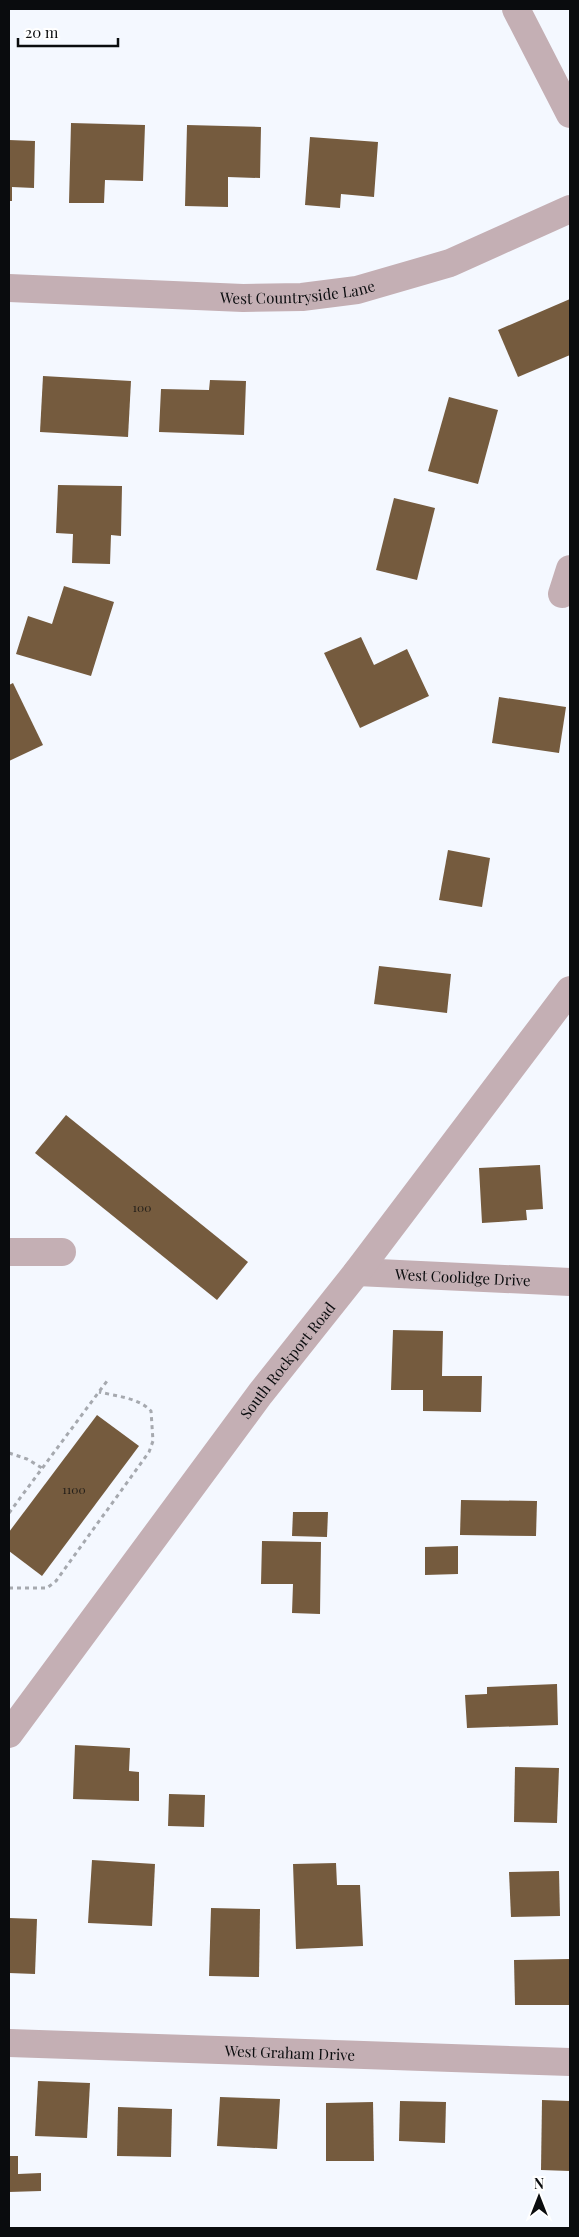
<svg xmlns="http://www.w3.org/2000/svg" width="579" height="2237" font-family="'Playfair Display',serif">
<rect width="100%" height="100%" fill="#f4f8ff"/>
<g fill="#755b3e">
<path d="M71,123L145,125L143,181L105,180L104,203H69Z"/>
<path d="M187,125L261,127L260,178L228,177V207L185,206Z"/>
<path d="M310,137L378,142L374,197L341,194L340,208L305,205Z"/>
<path d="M9,140L35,141L34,188L12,187V201H9Z"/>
<path d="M570,299V355L518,377L498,330Z"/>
<path d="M43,376L131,381L128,437L40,432Z"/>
<path d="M210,380L246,381L244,435L159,432L161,389L209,390Z"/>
<path d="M449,397L498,410L478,484L428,471Z"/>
<path d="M58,485L122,486L121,536L111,535L110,564L72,563L73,534L56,533Z"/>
<path d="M394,498L435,508L417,580L376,570Z"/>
<path d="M64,586L114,602L91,676L16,654L28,616L52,624Z"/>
<path d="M361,637L374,665L407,649L429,696L360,728L324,653Z"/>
<path d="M13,683L43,745L9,761V685Z"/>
<path d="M499,697L566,707L559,753L492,743Z"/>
<path d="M448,850L490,858L482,907L439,900Z"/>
<path d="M379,966L451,974L447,1013L374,1004Z"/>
<path d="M66,1115L248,1262L217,1300L35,1153Z"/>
<path d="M540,1165L543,1209L526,1210L527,1220L482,1223L479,1168Z"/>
<path d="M393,1330L443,1331L442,1376H482L481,1412L423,1411V1390H391Z"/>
<path d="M97,1415L139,1446L42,1576L9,1551V1532Z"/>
<path d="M461,1500L537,1501L536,1536L460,1535Z"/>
<path d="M293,1512H328L327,1537L292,1536Z"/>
<path d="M262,1541L321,1542L320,1614L292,1613L293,1584H261Z"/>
<path d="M458,1546V1574L425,1575V1547Z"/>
<path d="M557,1684L558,1725L467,1728L465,1695L487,1694V1687Z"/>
<path d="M75,1745L130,1748L129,1771L139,1772V1801L73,1799Z"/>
<path d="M515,1767L559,1768L557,1823L514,1822Z"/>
<path d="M169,1794L205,1795L204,1827L168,1826Z"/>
<path d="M92,1860L155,1864L152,1926L88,1923Z"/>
<path d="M336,1863L337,1885H360L363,1946L296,1949L293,1864Z"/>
<path d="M559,1871L560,1916L511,1917L509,1872Z"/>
<path d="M211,1908L260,1909L259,1977L209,1976Z"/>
<path d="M9,1918L37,1919L35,1974L9,1973Z"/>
<path d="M570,1959V2005H515L514,1960Z"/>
<path d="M38,2081L90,2083L87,2138L35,2136Z"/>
<path d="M220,2097L280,2099L277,2149L217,2146Z"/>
<path d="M542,2100L570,2101V2171L541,2170Z"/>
<path d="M400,2101L446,2102L445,2143L399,2141Z"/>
<path d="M373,2102L374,2161H326V2103Z"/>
<path d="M118,2107L172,2109L171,2157L117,2156Z"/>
<path d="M9,2156H18V2174L41,2173V2191L9,2192Z"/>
</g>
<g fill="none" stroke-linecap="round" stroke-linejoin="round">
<g stroke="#a6a9af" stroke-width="3" stroke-dasharray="4 4" stroke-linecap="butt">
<path d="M9,1453L27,1459L42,1468"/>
<path d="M9,1513L107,1381"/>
<path d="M9,1588H47L56,1581L149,1452L153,1441L151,1411C139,1398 116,1396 99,1392"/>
</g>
<g stroke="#c4afb4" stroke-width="28">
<path d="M516,9L570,114"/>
<path id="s1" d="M9,288L243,298L302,297L357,290L450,263L570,209"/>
<path d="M562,594L570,569"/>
<path d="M9,1252H62"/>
<path id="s2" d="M357,1272L570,1282"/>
<path id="s3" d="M9,1734L260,1394L357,1272L570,990"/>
<path id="s4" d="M9,2043L570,2062"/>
</g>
</g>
<g text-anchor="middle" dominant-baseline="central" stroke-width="4.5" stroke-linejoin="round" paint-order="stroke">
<g font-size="12" fill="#25201a">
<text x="142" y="1207">100</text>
<text x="74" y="1489">1100</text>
</g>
<g font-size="15" fill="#0a0c0e" stroke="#fff">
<text stroke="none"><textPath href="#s1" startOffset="289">West Countryside Lane</textPath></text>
<text stroke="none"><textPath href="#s2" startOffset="106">West Coolidge Drive</textPath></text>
<text stroke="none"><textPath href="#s3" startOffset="466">South Rockport Road</textPath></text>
<text stroke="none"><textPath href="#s4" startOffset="281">West Graham Drive</textPath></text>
</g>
</g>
<rect width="579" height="2237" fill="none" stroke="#0a0c0e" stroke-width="20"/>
<g transform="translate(539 2197)" stroke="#ffffff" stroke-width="4" paint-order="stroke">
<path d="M0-4L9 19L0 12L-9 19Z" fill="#0a0c0e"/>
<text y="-8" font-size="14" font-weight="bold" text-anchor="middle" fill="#0a0c0e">N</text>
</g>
<path d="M18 38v8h100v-8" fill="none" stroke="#0a0c0e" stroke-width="2.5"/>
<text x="25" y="38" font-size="15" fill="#0a0c0e" stroke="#ffffff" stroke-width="4" paint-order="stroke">20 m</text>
</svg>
